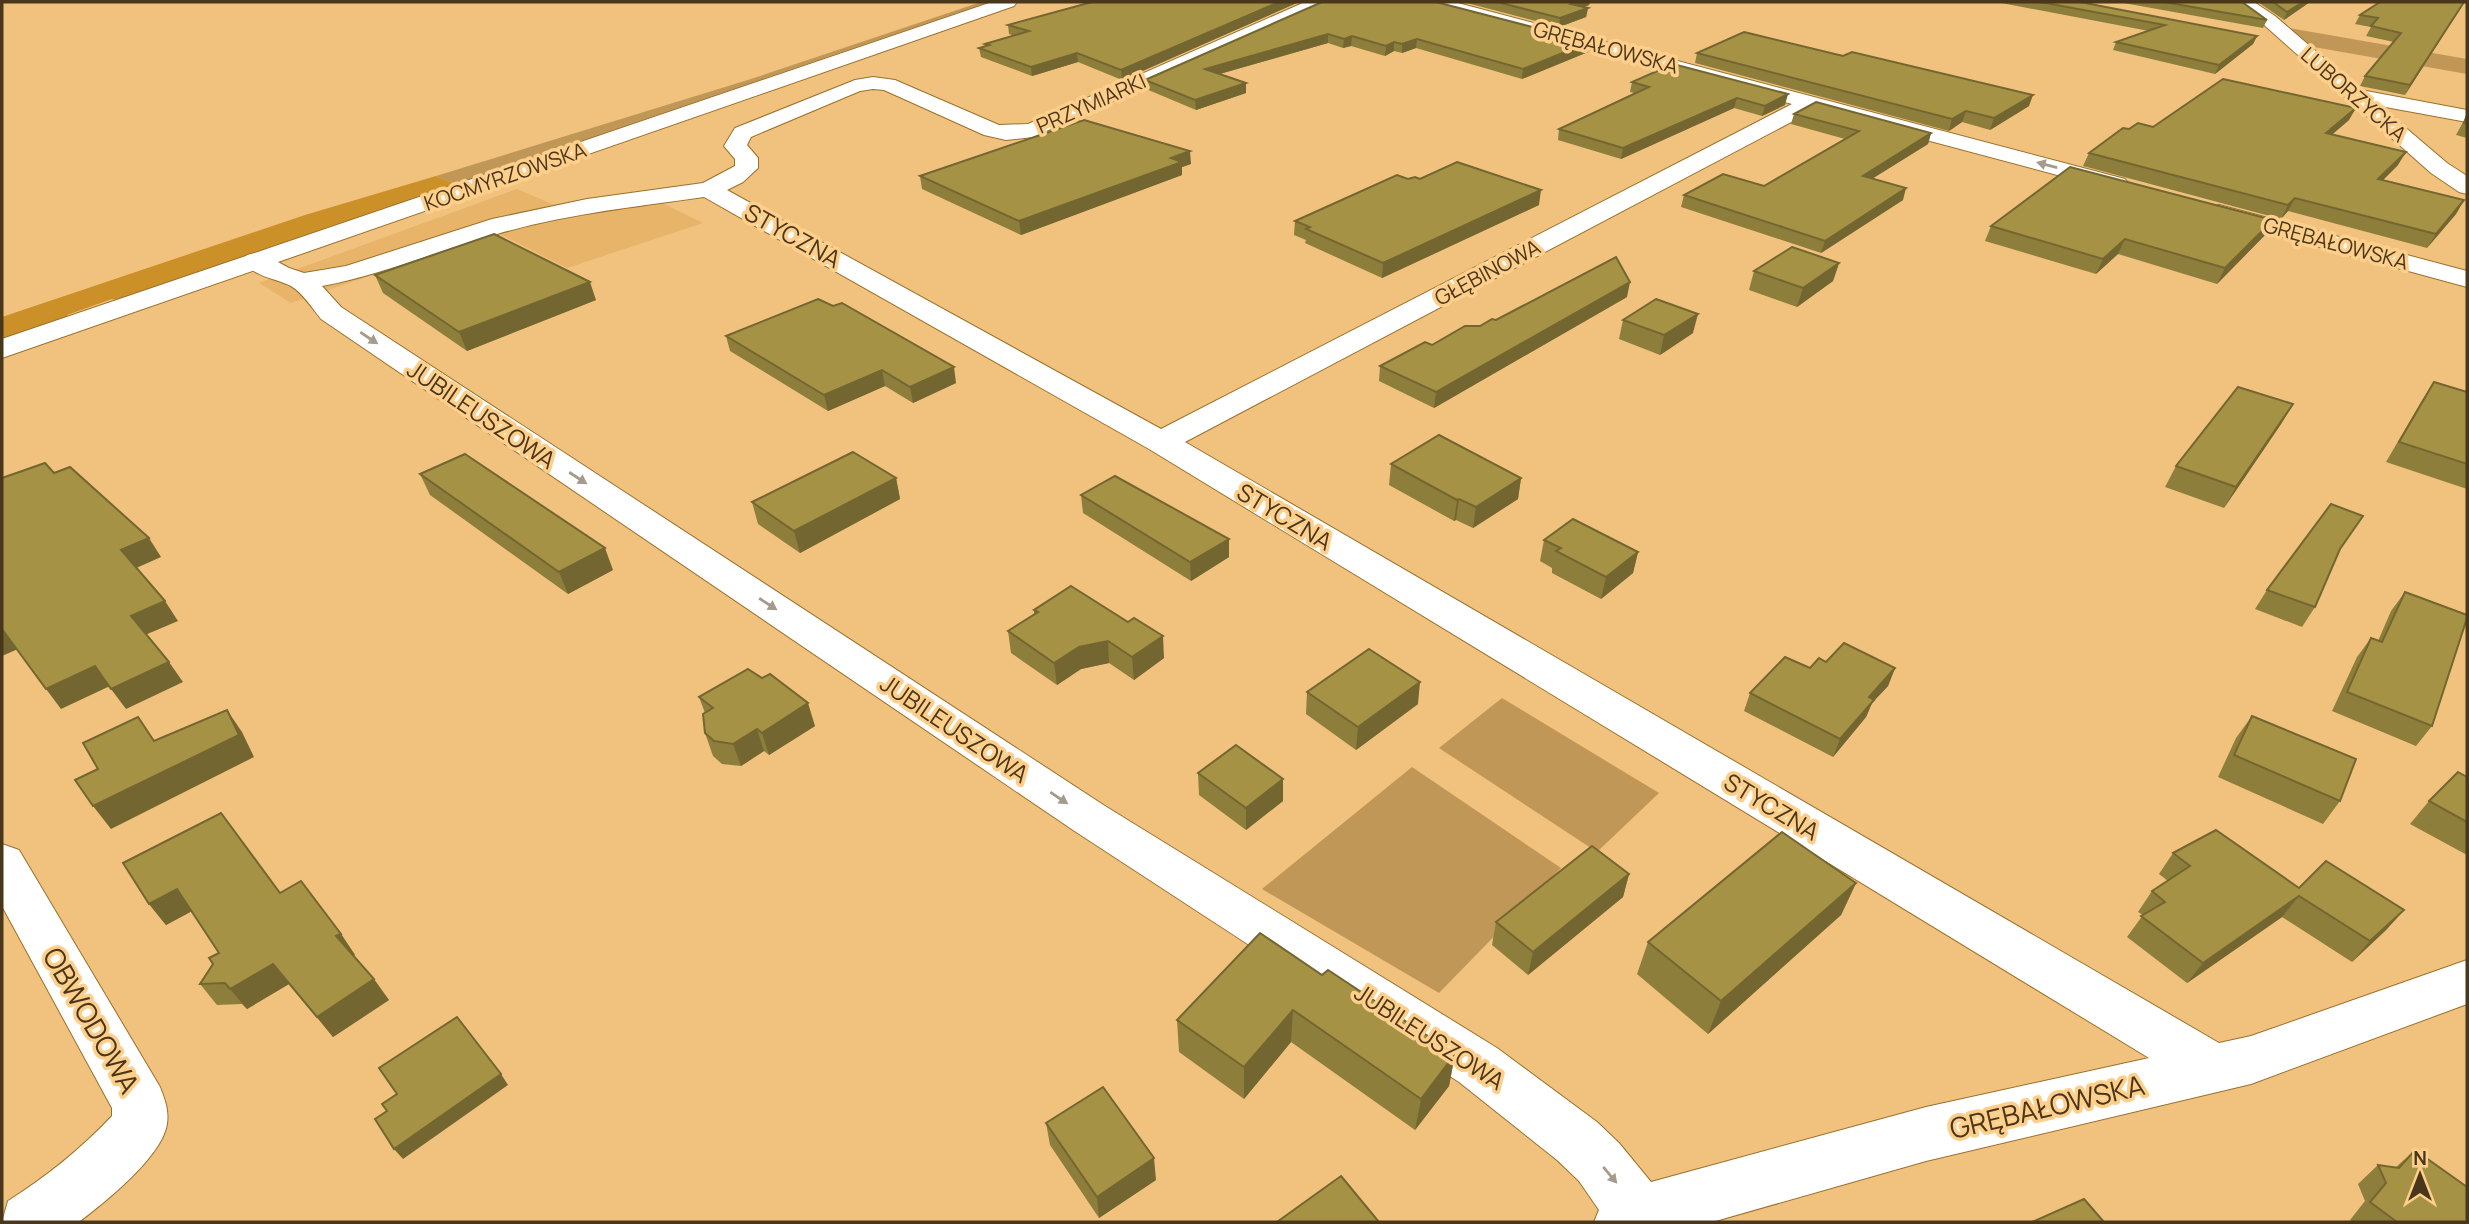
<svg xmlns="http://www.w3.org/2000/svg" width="2469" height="1224" font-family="Manrope,sans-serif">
<rect width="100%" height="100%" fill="#f1c27e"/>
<path fill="#e7b469" d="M517,189L562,208L642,193L703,223L567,268L496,232L291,303L259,283Z"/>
<g fill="#c19758">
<path d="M981,2H989L455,184L436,176L751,79Z"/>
<path d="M2289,28L2467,59V74L2308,46Z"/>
<path d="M1502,698L1659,793L1597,852L1439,748Z"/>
<path d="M1412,767L1561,868L1439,993L1262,889Z"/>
</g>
<path fill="#cc9028" d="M436,176L455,184L120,301L112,299L67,315L71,318L2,342V317L305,215Z"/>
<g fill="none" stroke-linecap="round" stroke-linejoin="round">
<defs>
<g id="street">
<path d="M1305,2H1328L1325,6L1033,137L1006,140L984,135L884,90L873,89L860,91L751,137L747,145L758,158V168L743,182L727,190L1161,429L1792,104L1429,6L1426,2H1454L2125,179L2129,184L2125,189L2117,191L1814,110L1185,442L2219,1043L2251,1036L2467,960V1004L2251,1084L1926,1161L1712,1222H1594L1599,1210L1579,1181L1557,1160L1459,1082L1073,830L321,319C313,309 302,292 291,286C275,278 254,277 243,261L247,255L256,253L265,255L289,268L304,273L346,266L492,219L587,199L703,183L735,166V159L724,146L735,128L855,80L873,77L895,80L999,125L1028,124ZM704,197L1149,449L2149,1058L1926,1107L1651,1182L1619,1143L1597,1122L1497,1048L1105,806L341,307L322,286C382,275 439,250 497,234C565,214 635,207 704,197Z"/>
<path d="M2233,2H2254L2275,16L2361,90L2467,110V122L2380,106L2447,163L2467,176V194L2459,192L2431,173L2263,24Z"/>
<path d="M2219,205L2467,271V287L2210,217L2207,212L2210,207Z"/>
<path d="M2,844L19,850L160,1087C165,1100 169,1110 167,1124C162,1157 105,1202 79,1222H2L8,1201C46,1177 81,1149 112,1116V1108L2,906Z"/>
</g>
<path id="secondary" d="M992,2H1017L1014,6L2,358V339Z"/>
</defs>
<use href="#street" stroke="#9b702b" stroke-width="2"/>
<use href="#secondary" stroke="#9b702b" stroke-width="2"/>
<use href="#street" fill="#fff" fill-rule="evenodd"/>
<use href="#secondary" fill="#fff" fill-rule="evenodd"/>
</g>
<g fill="#8e7e3b">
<path d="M1092,2H1299L1122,80L1078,62L1032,76L981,57L979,48L985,46V44L1014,36L1009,34L1008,25Z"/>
<path d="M1322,2L1590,42L1588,52L1522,79L1416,48L1402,53L1394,51L1385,56L1351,46L1343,48L1328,43L1220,74L1246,83V93L1196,110L1146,89L1145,80Z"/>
<path d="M1463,2H1590L1589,5L1584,7L1588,8L1586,17L1559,27Z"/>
<path d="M1996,2H2080L2257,36L2253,44L2215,74L2113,50L2116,42L2149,31Z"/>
<path d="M2118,2H2242L2267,20L2263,28Z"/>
<path d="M2258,2H2310L2284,20Z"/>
<path d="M2460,9L2405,95L2360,86L2365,76L2394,42L2366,36L2371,27L2355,24L2360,15Z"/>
<path d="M1697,53L2029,106L1990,130L1962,122L1949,131L1695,63Z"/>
<path d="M1632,82L1785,105L1762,116L1734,108L1621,159L1558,140L1559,129L1634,93L1630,92Z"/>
<path d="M1794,114L1931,133L1928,144L1873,178L1903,200L1821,253L1681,207L1684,195L1764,186L1845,139L1791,124Z"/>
<path d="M2467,115V138L2456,135L2462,124Z"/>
<path d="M2349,120L2332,134L2398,165L2383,180L2464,200L2456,214L2427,248L2288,211L2281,219L2083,166L2089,153L2129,129L2153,127Z"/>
<path d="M1191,164L1182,167V175L1021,235L922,189L920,176Z"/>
<path d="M1408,179H1420L1539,205L1382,278L1305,243L1306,240L1294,235L1295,221Z"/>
<path d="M2273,220L2265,235L2217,284L2118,254L2096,274L1985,241L1991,226Z"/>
<path d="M1839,263L1833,281L1797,307L1749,290L1754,271Z"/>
<path d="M375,275L596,300L467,351L383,293Z"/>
<path d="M1627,297L1434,408L1379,381L1380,366L1496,320Z"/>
<path d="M1623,320L1693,333L1660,355L1619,339Z"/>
<path d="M726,336L956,383L913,403L885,386L828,411L730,351Z"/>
<path d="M2434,382L2467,392V489L2386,462L2421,402Z"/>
<path d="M2293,404L2281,424L2224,508L2165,487L2176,466Z"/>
<path d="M1391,464L1521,478L1518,499L1473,528L1456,520L1454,521L1389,485Z"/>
<path d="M420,474L613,570L568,594L430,495Z"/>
<path d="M896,478L900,499L800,553L758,524L752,502Z"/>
<path d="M1081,495L1229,557L1191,581L1083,513Z"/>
<path d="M1544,540L1638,552L1633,573L1601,599L1552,573V568L1540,561Z"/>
<path d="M2338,552L2315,607L2302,627L2255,609L2267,590Z"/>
<path d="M2405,592L2432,726L2416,746L2332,711L2357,657L2371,638L2378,641L2391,611Z"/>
<path d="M1034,610L1164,658L1134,680L1109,663L1081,669L1057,685L1011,653L1008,631L1034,615Z"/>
<path d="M1826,662L1895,668L1888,686L1872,703L1866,717L1833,757L1744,711L1750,693Z"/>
<path d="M1307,692L1418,704L1356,750L1306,714Z"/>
<path d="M699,697L815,726L769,755L764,751L741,766L722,764L713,756L705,733V713Z"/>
<path d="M2252,716L2340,801L2323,824L2218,777L2236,738Z"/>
<path d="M1198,773L1283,801L1246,830L1199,795Z"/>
<path d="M2467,777V855L2410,824L2429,801Z"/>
<path d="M2173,853L2299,888L2404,910L2386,930L2352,962L2282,917L2187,983L2127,937L2143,915L2138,912L2152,891L2168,881L2159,874Z"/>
<path d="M1629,874L1623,897L1528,975L1492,945L1496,922Z"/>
<path d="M1856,883L1841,915L1708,1034L1637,974L1648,942Z"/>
<path d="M280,893L341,934L355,955L353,956L389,1000L333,1037L289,984L247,1009L242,1004L217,1005L200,984L213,964L219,953L192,911L166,925L149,904Z"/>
<path d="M1322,975L1455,1054L1449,1086L1415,1130L1291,1042L1244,1099L1179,1052L1177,1020Z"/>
<path d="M1046,1123L1156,1180L1099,1218L1050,1145Z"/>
<path d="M2415,1150L2467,1222H2352L2350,1220L2365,1201L2358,1184L2378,1165L2395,1168Z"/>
</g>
<g fill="#746630">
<path d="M1279,2H1299L1122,80L1121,70Z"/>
<path d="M1576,2H1590L1589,5L1569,13L1571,4Z"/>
<path d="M2303,2H2310L2284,20L2287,12Z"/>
<path d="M2464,2L2460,9L2405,95L2410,85Z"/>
<path d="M1588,8L1586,17L1559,27L1560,18Z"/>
<path d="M1328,34V43L1205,78V69Z"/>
<path d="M1352,36L1351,46L1343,48L1344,39Z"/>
<path d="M2257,36L2253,44L2215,74L2219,65Z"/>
<path d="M1417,39L1416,48L1402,53V44Z"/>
<path d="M1394,42V51L1385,56L1386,46Z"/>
<path d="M1590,42L1588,52L1522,79L1523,69Z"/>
<path d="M1077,53L1078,62L1032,76L1031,67Z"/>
<path d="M1246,83V93L1196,110L1195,100Z"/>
<path d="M1788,94L1785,105L1762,116L1765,106Z"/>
<path d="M2033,95L2029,106L1990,130L1994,118Z"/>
<path d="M1737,98L1734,108L1621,159L1623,148Z"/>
<path d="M2356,108L2349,120L2319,146L2326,133Z"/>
<path d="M1966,111L1962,122L1949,131L1952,119Z"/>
<path d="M1931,133L1928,144L1859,187L1863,176Z"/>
<path d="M1190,151L1191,164L1182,167V175L1021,235L1019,221Z"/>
<path d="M2406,152L2398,165L2371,192L2378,179Z"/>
<path d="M1906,188L1903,200L1821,253L1825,241Z"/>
<path d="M1541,190L1539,205L1382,278L1383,263Z"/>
<path d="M2295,198L2288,211L2281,219L2288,205Z"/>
<path d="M2464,200L2456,214L2427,248L2436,234Z"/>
<path d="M2273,220L2265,235L2217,284L2225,268Z"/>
<path d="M2125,239L2118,254L2096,274L2103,259Z"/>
<path d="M1839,263L1833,281L1797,307L1803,288Z"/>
<path d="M590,282L596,300L467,351L459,332Z"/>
<path d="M1630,282L1627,297L1434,408L1436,392Z"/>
<path d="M1698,314L1693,333L1660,355L1664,335Z"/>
<path d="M954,367L956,383L913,403L910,387Z"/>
<path d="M882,370L885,386L828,411L824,395Z"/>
<path d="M2293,404L2281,424L2224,508L2236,487Z"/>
<path d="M896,478L900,499L800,553L794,531Z"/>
<path d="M1521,478L1518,499L1473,528L1476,507Z"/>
<path d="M1459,499L1456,520L1454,521L1457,500Z"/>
<path d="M149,538L161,557L134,569L121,550Z"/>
<path d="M1229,539V557L1191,581L1190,562Z"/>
<path d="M605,548L613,570L568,594L559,572Z"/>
<path d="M1638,552L1633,573L1601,599L1606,577Z"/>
<path d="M165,601L178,621L145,635L131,616Z"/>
<path d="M2,629L18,649L2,656Z"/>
<path d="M1163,636L1164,658L1134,680L1132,657Z"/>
<path d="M1108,641L1109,663L1081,669L1057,685L1054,663L1079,647Z"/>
<path d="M169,662L183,682L126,709L111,689Z"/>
<path d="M95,666L110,686L61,709L46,689Z"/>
<path d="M1895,668L1888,686L1872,703L1866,717L1833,757L1840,739L1869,697Z"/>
<path d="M1420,682L1418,704L1356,750L1358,727Z"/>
<path d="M808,703L815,726L769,755L762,733Z"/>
<path d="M227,710L242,732L254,757L111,829L93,806Z"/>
<path d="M757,729L764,751L741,766L733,744Z"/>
<path d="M1283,779V801L1246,830V808Z"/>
<path d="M1629,874L1623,897L1528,975L1533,952Z"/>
<path d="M1856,883L1841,915L1708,1034L1721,1001Z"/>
<path d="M177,889L194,910L166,925L149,904Z"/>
<path d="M2299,896L2282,917L2187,983L2203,963Z"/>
<path d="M2404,910L2386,930L2352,962L2370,941Z"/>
<path d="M341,934L355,955L351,957L336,936Z"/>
<path d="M273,964L289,984L247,1009L230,989Z"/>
<path d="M374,979L389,1000L333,1037L317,1017Z"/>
<path d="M1293,1010L1291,1042L1244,1099V1067Z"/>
<path d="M1455,1054L1449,1086L1415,1130L1421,1099Z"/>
<path d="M501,1074L508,1085L403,1159L394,1149Z"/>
<path d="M1154,1158L1156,1180L1099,1218L1097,1197Z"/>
</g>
<g fill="#a59245" stroke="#746630" stroke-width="2">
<path d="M1092,2H1279L1121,70L1077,53L1031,67L979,48L989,45L985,44L1029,31L1008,25Z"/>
<path d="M1322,2H1436L1590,42L1523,69L1417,39L1402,44L1394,42L1386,46L1352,36L1344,39L1328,34L1205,69L1246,83L1195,100L1145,80Z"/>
<path d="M1497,2H1576L1571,4L1588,8L1560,18Z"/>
<path d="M2040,2H2080L2257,36L2219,65L2116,42L2165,25Z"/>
<path d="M2164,2H2242L2267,20Z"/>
<path d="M2273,2H2303L2287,12Z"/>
<path d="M2380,2H2464L2410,85L2365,76L2401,33L2371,26L2378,18L2360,15Z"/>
<path d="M1744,32L1843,56L1852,52L2033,95L1994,118L1966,111L1952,119L1697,53Z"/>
<path d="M1673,64L1788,94L1765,106L1737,98L1623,148L1559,129L1649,87L1632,82Z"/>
<path d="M2223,79L2356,108L2326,133L2406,152L2378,179L2464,200L2436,234L2295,198L2288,205L2089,153L2123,128L2129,129L2138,123L2153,127Z"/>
<path d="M1816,102L1931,133L1863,176L1906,188L1825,241L1684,195L1723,174L1764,186L1859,131L1794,114Z"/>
<path d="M2467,115V124L2464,123Z"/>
<path d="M1084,120L1190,151L1171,158L1182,162L1019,221L920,176Z"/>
<path d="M1457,162L1541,190L1383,263L1306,229L1310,227L1295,221L1397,175L1408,179L1415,177L1420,179Z"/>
<path d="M2070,167L2273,220L2225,268L2125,239L2103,259L1991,226Z"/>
<path d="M494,234L590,282L459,332L375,275Z"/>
<path d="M1792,247L1839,263L1803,288L1754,271Z"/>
<path d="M1616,257L1630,282L1436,392L1380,366L1425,342L1432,345L1465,326H1480L1492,319L1496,320Z"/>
<path d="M818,299L833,306L842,303L954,367L910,387L882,370L824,395L726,336Z"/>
<path d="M1656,299L1698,314L1664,335L1623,320Z"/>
<path d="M2434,382L2467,392V464L2399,442Z"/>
<path d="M2238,387L2293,404L2236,487L2176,466Z"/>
<path d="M1439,435L1521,478L1476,507L1459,499L1457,500L1391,464Z"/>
<path d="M853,452L896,478L794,531L752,502Z"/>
<path d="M465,454L605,548L559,572L420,474Z"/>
<path d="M45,463L54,473L70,467L149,538L121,550L165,601L131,616L169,662L111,689L95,666L46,689L2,629V478Z"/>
<path d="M1115,476L1229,539L1190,562L1081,495Z"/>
<path d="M2331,504L2363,516L2340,549L2315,607L2267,590Z"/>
<path d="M1573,519L1638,552L1606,577L1556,551L1561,548L1544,540Z"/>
<path d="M1071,586L1128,622L1134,618L1163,636L1132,657L1108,641L1079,647L1054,663L1008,631L1038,612L1034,610Z"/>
<path d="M2405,592L2467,615V618L2432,726L2347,692L2371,638L2382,642Z"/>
<path d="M1844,643L1895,668L1869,697L1874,700L1840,739L1750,693L1785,657L1810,668L1819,658L1826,662Z"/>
<path d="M1369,649L1420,682L1358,727L1307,692Z"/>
<path d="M748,669L762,678L770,674L808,703L762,733L757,729L733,744L714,741L705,733L703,714L713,708L699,697Z"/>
<path d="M227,710L239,735L93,806L75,780L98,769L83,743L138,717L154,741Z"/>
<path d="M2252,716L2356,759L2340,801L2234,755Z"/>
<path d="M1236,745L1283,779L1246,808L1198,773Z"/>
<path d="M2458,772L2467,777V822L2429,801Z"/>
<path d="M221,813L280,893L301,881L341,934L336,936L374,979L317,1017L273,964L230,989L225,983L200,984L213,964L209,958L219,953L177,889L149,904L123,863Z"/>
<path d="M2216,830L2299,888L2326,861L2404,910L2370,941L2299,896L2203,963L2141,916L2165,902L2152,891L2190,866L2173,853Z"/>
<path d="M1782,832L1856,883L1721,1001L1648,942Z"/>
<path d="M1592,846L1629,874L1533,952L1496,922Z"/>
<path d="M1260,933L1322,975L1328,970L1455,1054L1421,1099L1293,1010L1244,1067L1177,1020Z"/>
<path d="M457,1017L501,1074L394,1149L375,1119L387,1111L382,1104L397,1094L379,1068Z"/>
<path d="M1103,1087L1154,1158L1097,1197L1046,1123Z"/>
<path d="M2415,1150L2467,1187V1222H2397L2370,1202L2386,1183L2378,1165L2399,1168Z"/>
<path d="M1341,1176L1379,1222H1277Z"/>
<path d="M2084,1199L2104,1222H2032Z"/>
</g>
<defs><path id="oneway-solid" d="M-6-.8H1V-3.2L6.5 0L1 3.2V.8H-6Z" transform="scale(1.75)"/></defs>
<g fill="#a49b8d">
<use href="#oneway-solid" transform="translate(2047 165) rotate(-165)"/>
<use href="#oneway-solid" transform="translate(369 338) rotate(34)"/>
<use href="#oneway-solid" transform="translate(578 478) rotate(33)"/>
<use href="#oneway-solid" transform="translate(768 604) rotate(33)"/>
<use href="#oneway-solid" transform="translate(1059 798) rotate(34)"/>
<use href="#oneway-solid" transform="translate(1610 1175) rotate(50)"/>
</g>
<g text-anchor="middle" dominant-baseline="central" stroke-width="7" stroke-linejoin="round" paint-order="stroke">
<g font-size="21" fill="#4a371b" stroke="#fecf8b">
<text transform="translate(1606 47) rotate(15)">GRĘBAŁOWSKA</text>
<text transform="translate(2354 94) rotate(41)">LUBORZYCKA</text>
<text transform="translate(1091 103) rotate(-24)">PRZYMIARKI</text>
<text transform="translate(505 176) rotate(-19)">KOCMYRZOWSKA</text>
<text transform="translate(2336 243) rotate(15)">GRĘBAŁOWSKA</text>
<text transform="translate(1487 272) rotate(-28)">GŁĘBINOWA</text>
</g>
<g font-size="24" fill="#4a371b" stroke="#fecf8b">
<text transform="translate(793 235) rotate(29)">STYCZNA</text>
<text transform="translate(482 414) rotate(34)">JUBILEUSZOWA</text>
<text transform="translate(1285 516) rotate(31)">STYCZNA</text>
<text transform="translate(955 728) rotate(34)">JUBILEUSZOWA</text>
<text transform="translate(1772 806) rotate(31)">STYCZNA</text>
<text transform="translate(1430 1036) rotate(33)">JUBILEUSZOWA</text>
</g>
<g font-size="28" fill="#4a371b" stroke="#fecf8b">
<text transform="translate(92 1020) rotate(60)">OBWODOWA</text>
<text transform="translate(2047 1106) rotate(-13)">GRĘBAŁOWSKA</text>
</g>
</g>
<rect width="2469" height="1224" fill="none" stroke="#4a371b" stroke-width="7"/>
<g transform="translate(2420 1175)" stroke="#fecf8b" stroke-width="5" paint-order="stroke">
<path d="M0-5L12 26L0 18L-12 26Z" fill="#4a371b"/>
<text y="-10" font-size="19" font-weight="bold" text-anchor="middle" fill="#4a371b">N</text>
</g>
</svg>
